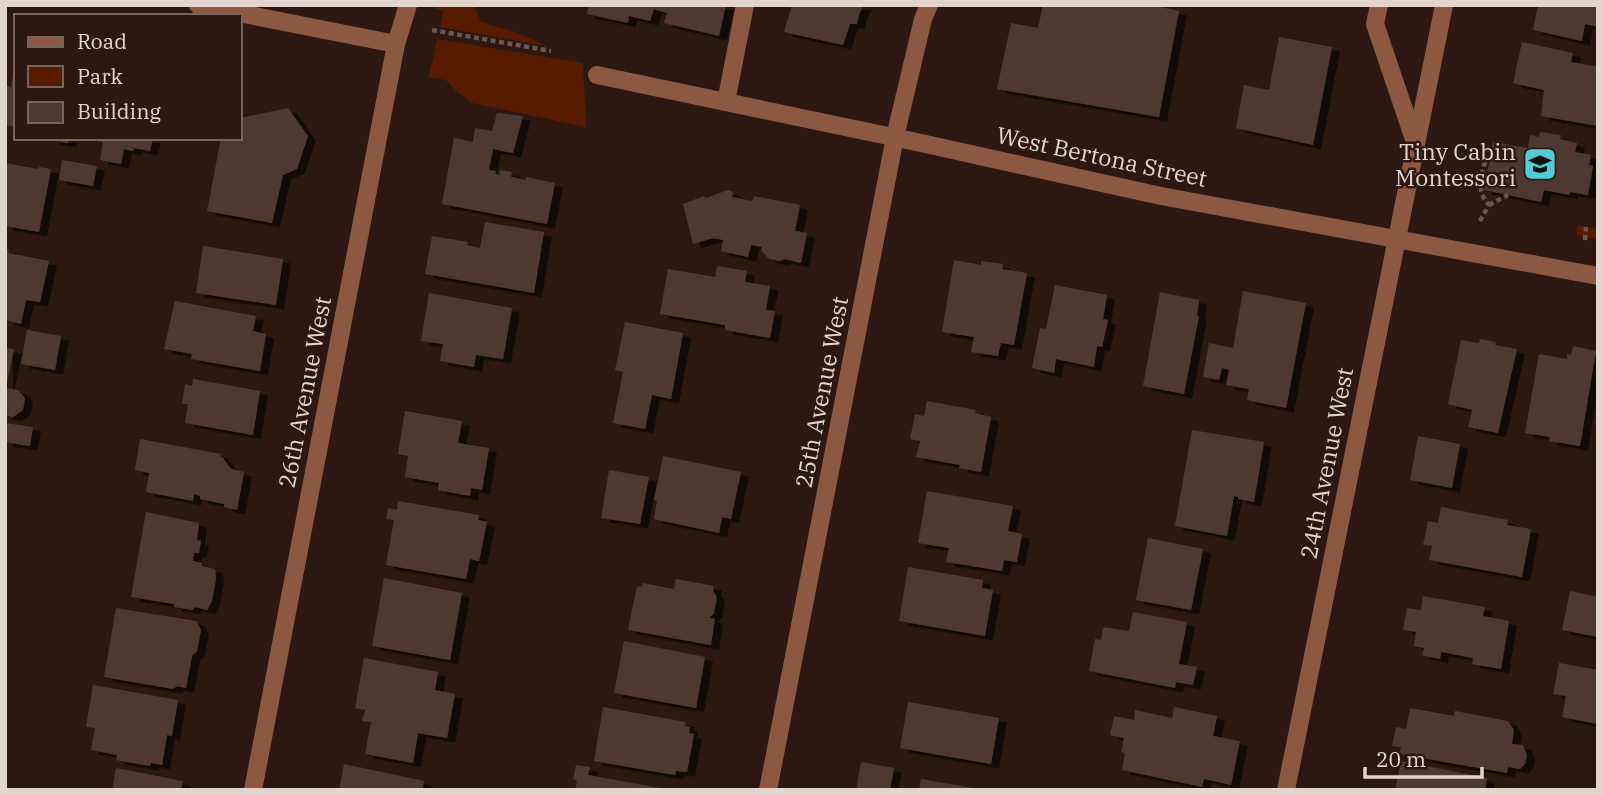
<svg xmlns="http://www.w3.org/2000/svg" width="1603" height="795" font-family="'IBM Plex Serif',serif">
<defs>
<filter id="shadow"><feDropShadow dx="8" dy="4.5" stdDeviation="0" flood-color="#0009"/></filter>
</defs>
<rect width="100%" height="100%" fill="#2c1810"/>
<g fill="#571c00">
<path d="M435,5H474L481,22L515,32L547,46L440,27L443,11L434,8Z"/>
<path d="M437,39L583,63L586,127L472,103L458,93L446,80L429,77Z"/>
<path d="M1577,225L1598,229V240L1576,235Z"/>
</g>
<g fill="#503930" filter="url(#shadow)">
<path d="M589,5H726L719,36L664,23L667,13L654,9L650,21L629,16L628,23L587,14Z"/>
<path d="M792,5H864L859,14L857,24H850L843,45L784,32Z"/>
<path d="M1043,5H1151L1179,11L1159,117L997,89L1011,23L1038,28Z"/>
<path d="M1538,5H1598V27L1585,24L1582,41L1533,30Z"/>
<path d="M1279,37L1332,47L1313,145L1236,128L1244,85L1269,90Z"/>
<path d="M1522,42L1573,53L1571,62L1598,67V126L1541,116L1544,90L1513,83Z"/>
<path d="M14,71H16V127L5,125V86L11,87Z"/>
<path d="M288,108L308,136L297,169L283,175L272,223L207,211L221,138H240V118Z"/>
<path d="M497,113L523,116L513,153L493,149L489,170L496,171L495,174L499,175L500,170L512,172L511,177L526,180V177L555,183L547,224L442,204L454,138L473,142L475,128L492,131Z"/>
<path d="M1540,132L1561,135L1560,139L1577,143L1575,152L1591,155L1589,165L1593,166L1588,195L1570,192V195L1544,190L1541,202L1484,190L1493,142L1528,148L1530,135L1539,137Z"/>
<path d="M51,138H69L68,143L51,140Z"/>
<path d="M98,138H153L150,151L134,148L133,151L124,149L121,164L100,160L103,142L97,141Z"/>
<path d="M62,160L97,166L93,186L59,180Z"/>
<path d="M5,163L38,169L39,167L51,169L39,232L5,226Z"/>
<path d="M728,190L733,192L732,197L752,201L754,196L800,205L795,231L807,233L801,263L784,259L780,261L769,259L761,250L762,247L751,245L748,257L721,251L723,240L713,238L693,244L683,204L704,196L706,198Z"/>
<path d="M485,222L544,232L534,293L425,274L432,236L468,242L467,245L480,248Z"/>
<path d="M203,246L283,259L276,305L196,293Z"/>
<path d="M5,249H9L8,253L49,261L40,302L26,300L21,324L5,320Z"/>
<path d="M954,260L981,265V261L1003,264L1002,269L1027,273L1014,345L1001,343L998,356L971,352L974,337L942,332Z"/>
<path d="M717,266L747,271L745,282L770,286L766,310L775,311L770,338L725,330V325L660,314L668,269L715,277Z"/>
<path d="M1055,285L1107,295L1103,319L1108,320L1102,347L1097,346L1094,367L1056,359L1054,373L1032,368L1040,328L1046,329Z"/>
<path d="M1243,291L1306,303L1286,408L1247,400L1249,389L1226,385L1229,370L1222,368L1219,380L1203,377L1209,343L1233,348Z"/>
<path d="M1160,292L1199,300L1197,316H1199L1184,394L1143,386Z"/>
<path d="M429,293L512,308L503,359L476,355L474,367L440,361L443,344L421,341Z"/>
<path d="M175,301L256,316L253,331L266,334L260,371L191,359L192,354L164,349Z"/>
<path d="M625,322L683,333L671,399L652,395L645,429L613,423L623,372L615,370Z"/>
<path d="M27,330L61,336L55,370L21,364Z"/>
<path d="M1480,339L1496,342L1495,345L1517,349L1498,433L1468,427L1472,410L1448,404L1461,340L1479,343Z"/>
<path d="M1573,346L1596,351L1580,446L1549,441L1550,437L1525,433L1539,354L1567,359V354L1571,355Z"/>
<path d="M5,348L14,349L6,388L5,387Z"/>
<path d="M193,379L260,391L253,435L185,423L188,404H182L185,384L192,386Z"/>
<path d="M5,388L18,390L25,398L23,410L13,417L5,415Z"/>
<path d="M927,401L976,410L975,413L991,417L981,472L959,468L960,465L916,457L920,441L910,439L915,414L924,416Z"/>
<path d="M405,411L462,421L458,443L489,448L482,490L471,488L470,496L438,490L439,483L405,477L408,456L398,454Z"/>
<path d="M5,423L33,427L30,446L5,442Z"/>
<path d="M1192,430L1264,442L1254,502L1238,499V497L1234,496L1227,536L1175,526Z"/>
<path d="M1418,436L1460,444L1452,488L1410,480Z"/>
<path d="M140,439L221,454L220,457L223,458L231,469L244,472L237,510L224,507V504L200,499V496L194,494L193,501L146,492L149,473L135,470Z"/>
<path d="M663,456L741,472L731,519L722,517L719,533L654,519L657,501L654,500Z"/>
<path d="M609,470L649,477L640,524L601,518Z"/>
<path d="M927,491L1013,506L1008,531L1022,534L1017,562L1004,560L1002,571L946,562L949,548L918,543Z"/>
<path d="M398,501L479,515L478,520L487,522L479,561L470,559L466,579L386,565L394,520L386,519L388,508L397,510Z"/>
<path d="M1441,507L1508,520L1507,525L1531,529L1522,577L1429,560L1432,546L1423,545L1428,521L1438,523Z"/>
<path d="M146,512L199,523L197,540L201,541L199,553H194L193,561L202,563V566L215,569L216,579L212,601L207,610L194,607L193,610L174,607V604L131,597Z"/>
<path d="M1148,538L1203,549L1191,610L1136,600Z"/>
<path d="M908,567L983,580L982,588L993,590L985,636L899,621Z"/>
<path d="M384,578L462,593L450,660L372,646Z"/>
<path d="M676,579L714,586L713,591L717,597L714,613L709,618L715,619L711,645L628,630L637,586L642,587L643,583L674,589Z"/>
<path d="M1570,591L1598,597V637L1562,630Z"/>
<path d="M1423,596L1485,607L1483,616L1509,621L1501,669L1472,664L1473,658L1441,652L1440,659L1422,655L1424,648L1414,646L1416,632L1403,630L1407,608L1421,610Z"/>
<path d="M116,608L196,621L201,630L197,651L192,656L186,688L177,686L173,689L104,677Z"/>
<path d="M1133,612L1187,622L1179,664L1197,667L1193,685L1176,682L1175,688L1089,671L1095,639L1101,640L1103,627L1129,631Z"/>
<path d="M624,641L705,657L696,708L614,693Z"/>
<path d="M364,658L438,672L435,690L455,694L447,738L418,733L413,763L365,754L371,722L362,721L365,710L355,708Z"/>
<path d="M1559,663L1598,670L1597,724L1562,717L1566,696L1553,694Z"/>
<path d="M93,685L178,700L172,736L167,735L162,765L151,763L150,766L116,760L117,755L91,750L95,728L86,727Z"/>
<path d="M908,702L999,718L991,764L900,748Z"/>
<path d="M603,707L686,722L685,726L690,727L689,733L694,734L687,772L676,771L675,775L594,761Z"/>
<path d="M1174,707L1217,716L1213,736L1240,741L1231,785L1204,779L1202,787L1122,770L1125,753L1121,752L1124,738L1110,735L1114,716L1134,720L1135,710L1172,718Z"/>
<path d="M1410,708L1454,716L1455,711L1508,721L1514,730L1512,744L1523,745L1527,755L1525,764L1520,769L1508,767L1507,773L1399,754L1401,747L1392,746L1396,727L1406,729Z"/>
<path d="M1401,761L1487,778L1485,790H1395Z"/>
<path d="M861,762L894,768L890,790H856Z"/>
<path d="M344,764L424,781L423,788L428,790H339Z"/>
<path d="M576,765L590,767L588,775L660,788V790H575L577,780L573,779Z"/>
<path d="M116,768L183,781L181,790H112Z"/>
<path d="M921,779L973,788V790H919Z"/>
</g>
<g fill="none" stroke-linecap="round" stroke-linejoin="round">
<g stroke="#695750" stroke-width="4.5" stroke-dasharray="5 3.5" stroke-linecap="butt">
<path d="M432,30L551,51"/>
<path d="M1489,205L1508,195"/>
<path d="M1480,221L1489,205C1476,191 1481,178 1485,162"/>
<path d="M1585,240L1586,227"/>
</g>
<g stroke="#8c5842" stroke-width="18">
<path d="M198,5L396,44"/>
<path d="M1379,5L1375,24L1416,145"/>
<path d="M597,75L912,141L1161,196L1598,276"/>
<path d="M726,102L745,5"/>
<path d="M253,790L396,44L408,5"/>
<path d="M768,790L895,137L923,19L929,5"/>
<path d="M1286,790L1444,5"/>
</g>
</g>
<defs>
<symbol id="school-square" viewBox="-11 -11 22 22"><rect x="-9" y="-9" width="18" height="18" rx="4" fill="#52cbd7" stroke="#2c1810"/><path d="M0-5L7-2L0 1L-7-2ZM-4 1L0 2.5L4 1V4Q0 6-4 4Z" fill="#111"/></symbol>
</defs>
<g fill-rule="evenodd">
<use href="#school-square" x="1521" y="145" width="38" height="38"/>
</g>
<g text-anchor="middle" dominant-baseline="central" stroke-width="5" stroke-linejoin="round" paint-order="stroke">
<g font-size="23" fill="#e3d4ce" stroke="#2c1810" text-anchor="end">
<text x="1516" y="151">Tiny Cabin<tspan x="1516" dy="26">Montessori</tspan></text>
</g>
<g font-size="23" fill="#e3d4ce" stroke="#2c1810">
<text transform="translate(1102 156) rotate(12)">West Bertona Street</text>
<text transform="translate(304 392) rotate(-79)">26th Avenue West</text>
<text transform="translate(821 392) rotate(-79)">25th Avenue West</text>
<text transform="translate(1326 463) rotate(-79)">24th Avenue West</text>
</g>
</g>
<rect width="1603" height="795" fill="none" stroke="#e3d4ce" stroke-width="14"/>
<rect x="14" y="14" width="228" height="126" fill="#2c1810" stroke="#75635c" stroke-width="2"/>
<rect x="28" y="37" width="35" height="10" fill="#8c5842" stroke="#75635c" stroke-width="2"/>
<text x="77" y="49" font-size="21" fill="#e3d4ce">Road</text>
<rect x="28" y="66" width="35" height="21" fill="#571c00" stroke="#75635c" stroke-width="2"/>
<text x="77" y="84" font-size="21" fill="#e3d4ce">Park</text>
<rect x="28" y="102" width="35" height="21" fill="#503930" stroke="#75635c" stroke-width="2"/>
<text x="77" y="119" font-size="21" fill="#e3d4ce">Building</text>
<path d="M1365 767v10h117v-10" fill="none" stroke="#e3d4ce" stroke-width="3.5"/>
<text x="1376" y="767" font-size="21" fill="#e3d4ce" stroke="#2c1810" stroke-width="5" paint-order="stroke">20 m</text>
</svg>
